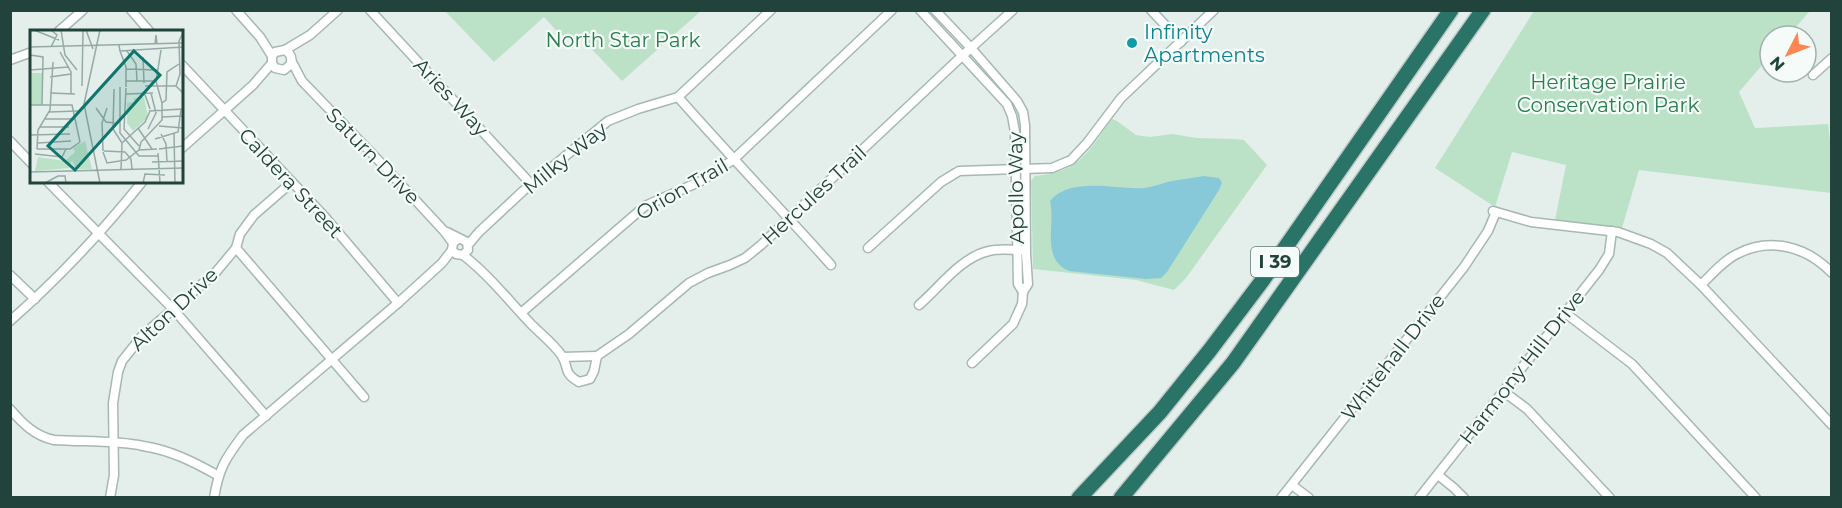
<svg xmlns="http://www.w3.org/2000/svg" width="1842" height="508" font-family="Montserrat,sans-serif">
<rect width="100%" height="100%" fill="#e4efeb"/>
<g fill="#bbe2c7">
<path d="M445,11H701L622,81L583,40L563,38L544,17L494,62Z"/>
<path d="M1534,11H1810L1788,36H1770V56L1739,92L1755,128L1828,124L1832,157L1831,193L1639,170L1622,228L1555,220L1566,165L1512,152L1495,207L1435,168Z"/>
<path d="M1112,119L1117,121L1136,135L1150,137L1172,134L1197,138L1235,139L1244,140L1267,165L1186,278L1174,290L1136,280L1033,269L1031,181L1035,176C1081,171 1086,154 1112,119Z"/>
</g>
<path fill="#87c9d9" d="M1204,176L1219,178L1222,183L1219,190L1167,272L1161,278L1146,279L1069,271C1040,258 1056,225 1050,201C1071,176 1115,190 1144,188C1153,187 1163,183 1172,181C1182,179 1193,178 1204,176Z"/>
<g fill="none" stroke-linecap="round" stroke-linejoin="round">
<defs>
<g id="minor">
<path d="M131,10L150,32"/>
<path d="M236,10L260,37L272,56"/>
<path d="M370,10L531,184"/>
<path d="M920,10L1007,104L1012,116L1015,132L1018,284L1023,292"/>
<path d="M935,10L971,48L1017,101L1023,112L1025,125L1026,254L1028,284L1023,292L1022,304L1013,324L972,363"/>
<path d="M1151,10L1181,42"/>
<path d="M58,32L83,10"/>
<path d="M285,50L310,35L338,10"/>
<path d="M10,60L32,52"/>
<path d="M292,62L302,81L381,163L444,231L453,243"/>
<path d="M182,65L325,217L398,303"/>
<path d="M1813,75L1832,58"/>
<path d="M678,97C728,154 781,209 831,265"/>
<path d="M10,141L32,164"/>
<path d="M182,148L253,85L272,63V56L275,52L285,50C291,54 293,59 290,65L284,70L275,68L272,63"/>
<path d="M48,182L174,310L266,416"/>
<path d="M1493,211L1531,222L1618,232L1651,244L1667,253L1701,285L1832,425"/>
<path d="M447,232L467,242L468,250L463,255L456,254L452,250L453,243L458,239"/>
<path d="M468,245L479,232L523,191L608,121L638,109L678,97L771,10"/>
<path d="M236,248L364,397"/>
<path d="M868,248L941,182L959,171L1052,168L1071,160L1087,143L1121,98L1214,10"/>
<path d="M463,255C489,275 509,301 532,325C542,335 555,345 562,356C570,369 562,372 579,382L590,379L594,371L597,356"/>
<path d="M10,275L35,299"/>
<path d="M1701,285C1712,274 1723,261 1737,254C1770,237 1806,246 1832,273"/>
<path d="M919,305C940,287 961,257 989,251C999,248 1012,250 1022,250"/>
<path d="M1564,312L1632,364L1756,498"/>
<path d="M521,313L645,206L701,181L733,160L892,10"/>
<path d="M10,321C59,278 102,232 142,182"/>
<path d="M597,356L629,334L689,283L708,273L730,265L745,258L761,245L962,56L1013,10"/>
<path d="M563,357L597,356"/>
<path d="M1503,391L1527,409L1610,498"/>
<path d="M10,409C23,424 35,436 54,440C83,442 115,440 143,446C170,450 194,462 217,475"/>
<path d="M1438,475L1454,488L1464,498"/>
<path d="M1292,485L1309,498"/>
<path d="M110,498L114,475L113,403L118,372L122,361L142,336L216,272L236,248L240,234L254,215L292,182"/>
<path d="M214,498C219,468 225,459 243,435L398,303L442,263L452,250"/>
<path d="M1281,498L1464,267L1488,231L1496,212"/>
<path d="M1419,498L1599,270L1609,254L1612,231"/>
</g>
<g id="motorway">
<path d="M1079,498L1160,412L1210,350L1262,281L1451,10"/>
<path d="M1121,498L1233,363L1483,10"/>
</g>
</defs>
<use href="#minor" stroke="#a6b8b3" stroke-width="11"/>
<use href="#motorway" stroke="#c1cac8" stroke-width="18"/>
<use href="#minor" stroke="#fff" stroke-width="8"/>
<use href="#motorway" stroke="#2a7367" stroke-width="15"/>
</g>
<circle fill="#0f9aa8" stroke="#f5fbf8" stroke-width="2" cx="1132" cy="43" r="6"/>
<g text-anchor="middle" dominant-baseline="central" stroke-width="4.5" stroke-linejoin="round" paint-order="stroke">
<rect fill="#f5fbf8" stroke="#617a74" stroke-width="1.5" x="1251" y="247" width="48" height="30" rx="4.5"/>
<g font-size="18" font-weight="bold" fill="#21433c">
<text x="1275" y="262">I 39</text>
</g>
<g font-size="20" fill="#0d838f" stroke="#f5fbf8" text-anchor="start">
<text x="1144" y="32">Infinity<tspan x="1144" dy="23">Apartments</tspan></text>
</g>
<g font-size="20" fill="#277f4d" stroke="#f5fbf8">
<text x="623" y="40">North Star Park</text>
<text x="1608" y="82">Heritage Prairie<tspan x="1608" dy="23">Conservation Park</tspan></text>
</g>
<g font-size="20" fill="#21433c" stroke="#f5fbf8">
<text transform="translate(451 97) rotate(47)">Aries Way</text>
<text transform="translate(373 156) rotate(46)">Saturn Drive</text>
<text transform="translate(565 158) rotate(-39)">Milky Way</text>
<text transform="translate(291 183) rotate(47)">Caldera Street</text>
<text transform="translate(1016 188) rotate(-91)">Apollo Way</text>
<text transform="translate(682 189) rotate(-30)">Orion Trail</text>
<text transform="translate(814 195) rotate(-43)">Hercules Trail</text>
<text transform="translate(174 309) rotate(-43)">Alton Drive</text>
<text transform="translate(1393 357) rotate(-52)">Whitehall Drive</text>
<text transform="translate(1522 367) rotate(-52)">Harmony Hill Drive</text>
</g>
</g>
<g transform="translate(30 30)">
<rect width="153" height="153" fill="#e4efeb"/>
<path d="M0,43H13L12,75H0ZM114,67L118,87L103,101L97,93V73L104,72V68ZM55,111L62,139H46L42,130L39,138L5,141L8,127L35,131L45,122L43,118Z" fill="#bbe2c7"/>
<path fill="none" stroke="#96aaa5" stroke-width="1.5" d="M4,0L29,10M21,0L27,5L21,17M31,0L35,25L47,40M56,0L63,19M70,0L54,74L70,153M153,3L149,11L150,44L146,56L153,63M125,14L126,5L127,14M89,15L90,21L153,17M0,17L153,13M90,21L96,37V57M97,21L106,34L107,51M30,22L41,42V64M0,25L13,27L12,75M113,27L114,53M96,39L128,40M0,40L38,37M20,47L41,44M96,51H126M52,56L53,0M115,56H146M90,57V103L109,126H128M96,58L94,99L109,116M84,59L83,99L92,113M114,62L120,79M20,63L45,64M96,64L123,63M132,73L136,70L137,42L149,34M0,75H42L50,112M66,78L76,92L85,93M119,81L153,79M19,82L48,81M132,87L153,86M14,89H45M129,96L153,98M9,97H39M108,98L122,119M118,99L126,83L121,63M144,103L145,153M131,104L136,114L137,132M0,105L40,104M125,109L148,102L151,79M8,113L41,111M7,119L8,100L20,80L23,32M7,119H40L50,112M129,119L153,116M109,120L111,112L132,90V73L126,51L131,20M73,121L72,93L77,78M74,121L95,122L101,129L102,139M73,122L77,133L96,130L109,120L127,119M128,123L130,153M5,124L32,127L36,119M122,132L153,131M91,140L92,113L115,92L120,81M0,142L153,138M15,153L28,146H35L36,153M113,153L115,144L135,145"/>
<path fill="#0f766e" fill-opacity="0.15" stroke="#0f766e" stroke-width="3" d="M104,21L130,45L45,140L18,116Z"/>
<rect width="153" height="153" fill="none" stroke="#21433c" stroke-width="3"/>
</g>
<rect width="1842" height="508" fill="none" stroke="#21433c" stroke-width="24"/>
<g transform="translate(1788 54) rotate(228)"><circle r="28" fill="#f5fbf8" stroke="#a0b1ad" stroke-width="1.5"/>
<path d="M0-4.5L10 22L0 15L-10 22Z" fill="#ff8552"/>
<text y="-9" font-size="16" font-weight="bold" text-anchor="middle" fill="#21433c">N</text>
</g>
</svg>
